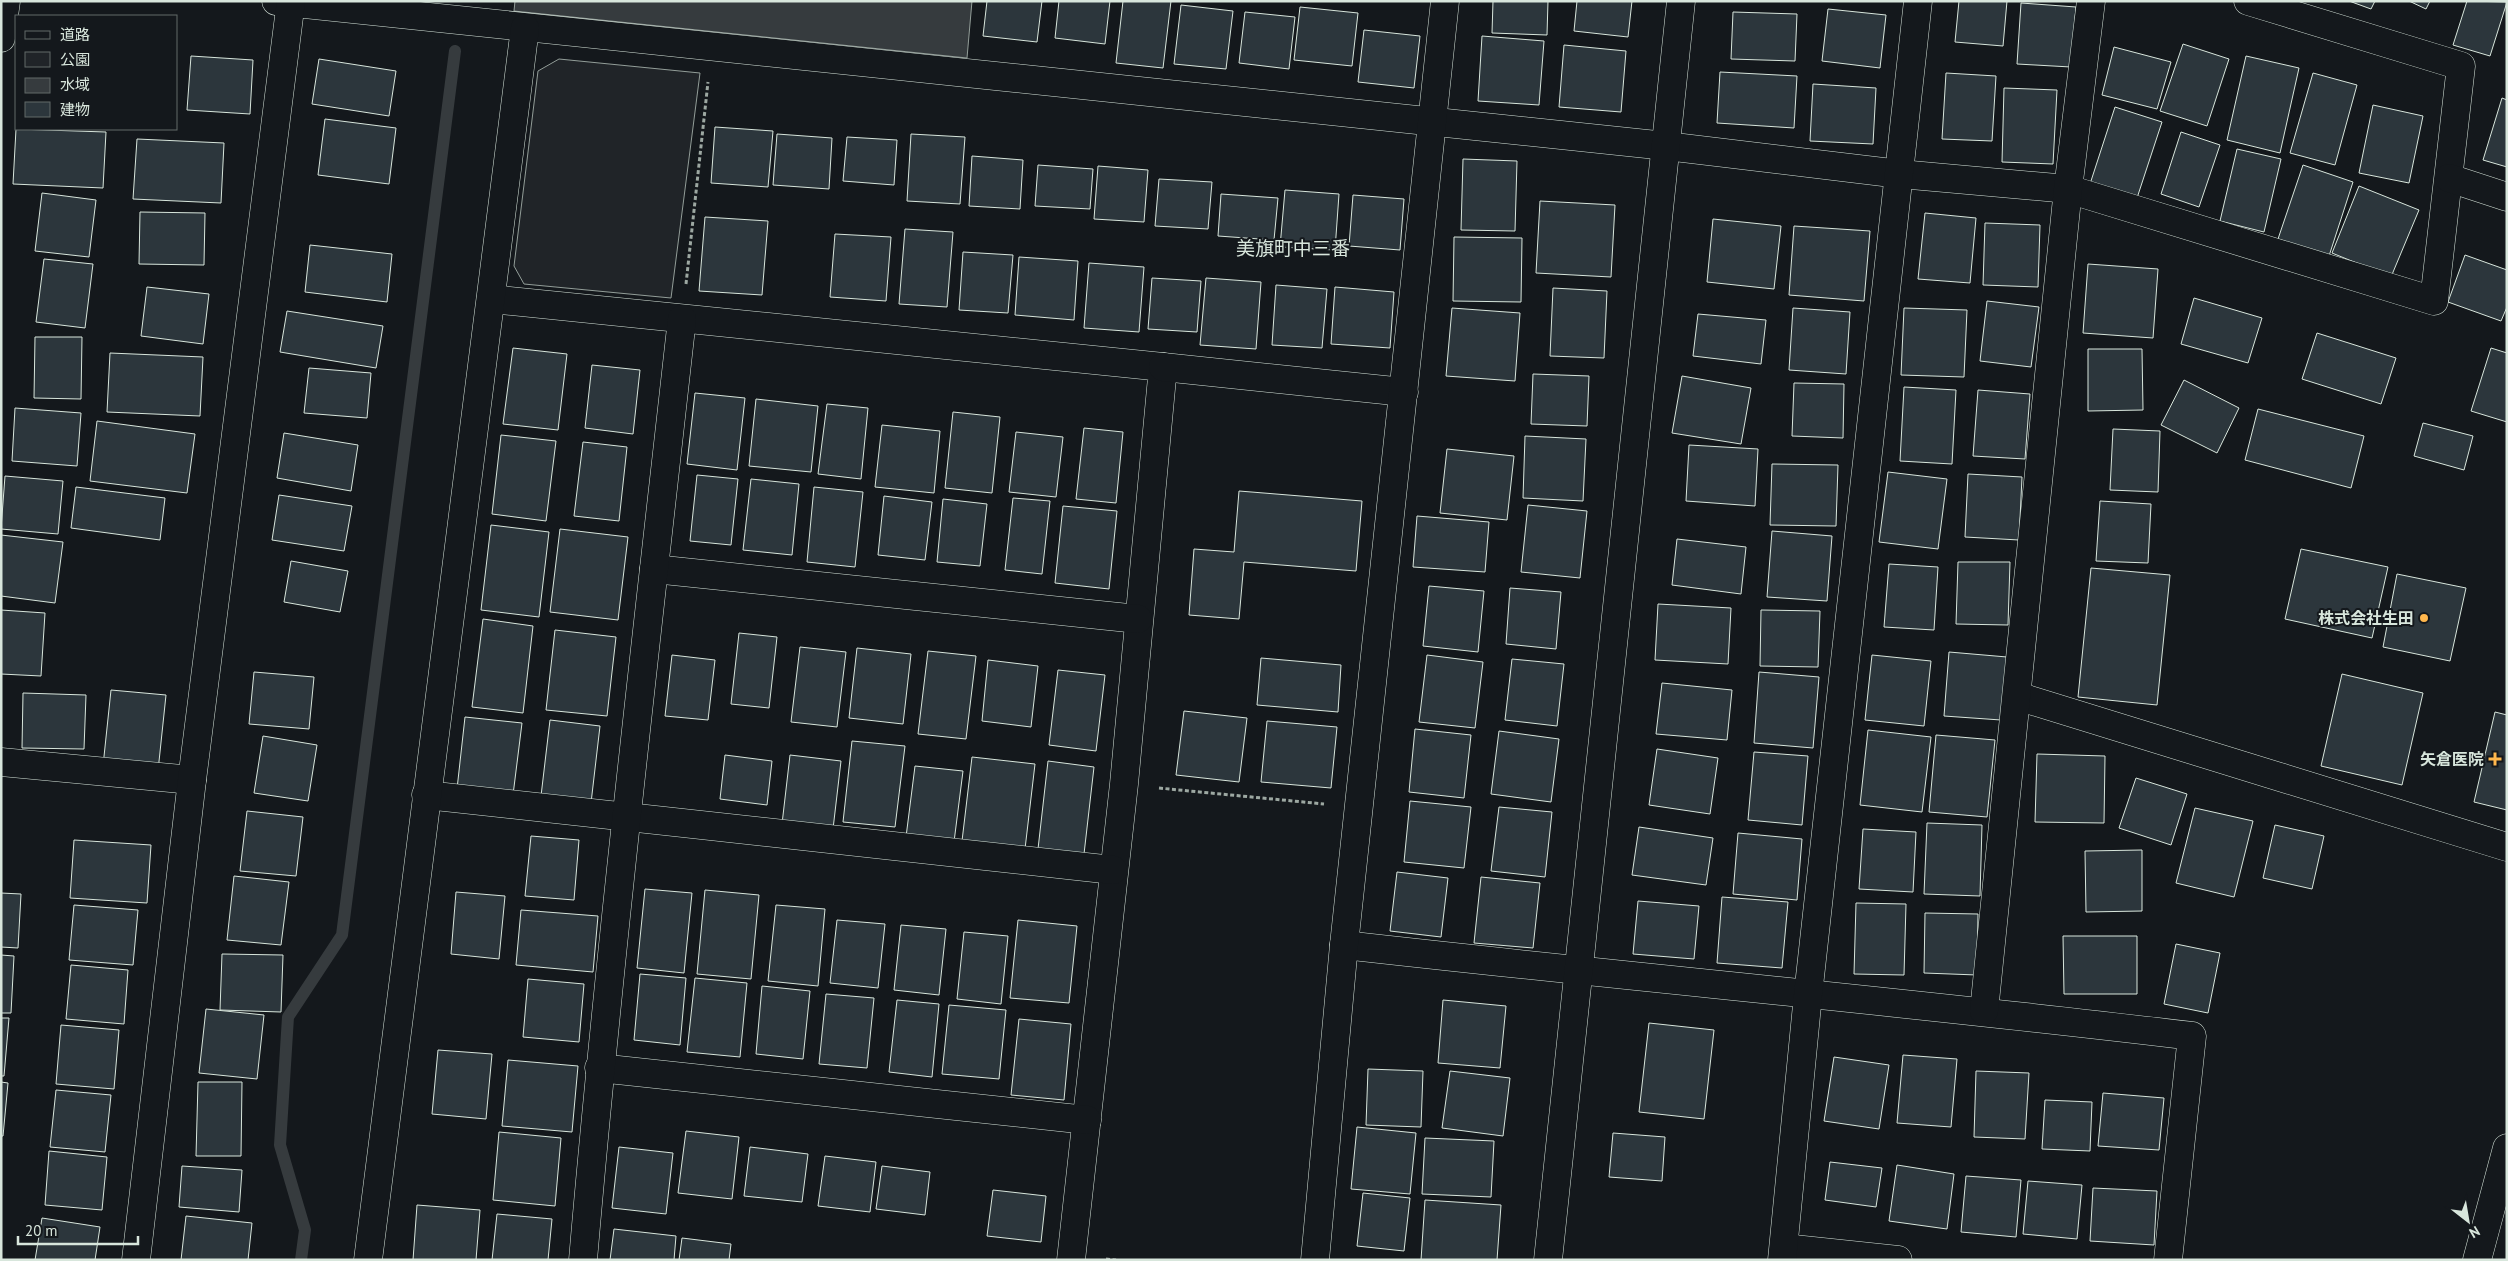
<svg xmlns="http://www.w3.org/2000/svg" width="2508" height="1261" font-family="'PT Sans','Noto Sans JP',sans-serif">
<rect width="100%" height="100%" fill="#14181c"/>
<path fill="#202428" stroke="#939e99" d="M559,59L700,73L671,298L524,284L514,266L538,71Z"/>
<path fill="#363b3e" stroke="#939e99" d="M515,1H972L967,58L514,11Z"/>
<g fill="none" stroke-linecap="round" stroke-linejoin="round">
<path stroke="#363b3e" stroke-width="12" d="M301,1260L305,1230L280,1145L288,1017L342,935L455,51"/>
</g>
<g fill="#2c363c" stroke="#d8e6dc">
<path d="M987,1H1042L1037,42L983,36Z"/>
<path d="M1059,1H1110L1105,44L1055,38Z"/>
<path d="M1123,1H1171L1163,68L1116,63Z"/>
<path d="M1493,1H1548L1547,35L1492,33Z"/>
<path d="M1577,1H1632L1628,37L1574,31Z"/>
<path d="M1959,1H2007L2003,46L1955,42Z"/>
<path d="M2349,1H2375L2371,9Z"/>
<path d="M2409,1H2430L2426,9Z"/>
<path d="M2467,1L2507,2L2490,56L2453,45Z"/>
<path d="M2021,3L2076,7L2071,67L2017,64Z"/>
<path d="M1181,5L1233,11L1226,69L1174,64Z"/>
<path d="M1300,7L1358,13L1352,66L1294,60Z"/>
<path d="M1828,9L1886,15L1880,68L1822,61Z"/>
<path d="M1245,12L1295,17L1289,69L1239,63Z"/>
<path d="M1733,12L1797,14L1795,61L1731,59Z"/>
<path d="M1364,30L1420,36L1414,88L1358,82Z"/>
<path d="M1482,36L1544,41L1539,105L1478,101Z"/>
<path d="M2183,44L2229,59L2207,126L2160,111Z"/>
<path d="M1564,45L1626,51L1621,112L1559,107Z"/>
<path d="M2114,47L2171,62L2157,109L2102,95Z"/>
<path d="M191,56L253,60L250,114L187,110Z"/>
<path d="M2246,56L2299,68L2280,153L2227,140Z"/>
<path d="M319,59L396,71L389,116L312,104Z"/>
<path d="M1720,72L1797,76L1794,128L1717,123Z"/>
<path d="M1946,73L1996,76L1992,141L1942,139Z"/>
<path d="M2313,73L2357,85L2335,165L2290,153Z"/>
<path d="M1813,84L1876,88L1873,144L1810,141Z"/>
<path d="M2004,88L2057,90L2053,164L2002,162Z"/>
<path d="M2502,98L2507,100V167L2483,160Z"/>
<path d="M2373,105L2423,116L2409,183L2359,173Z"/>
<path d="M2115,107L2162,122L2137,198L2090,184Z"/>
<path d="M325,119L396,128L389,184L318,175Z"/>
<path d="M715,127L773,131L768,187L711,183Z"/>
<path d="M16,129L106,132L103,188L13,184Z"/>
<path d="M2181,132L2220,145L2199,207L2161,194Z"/>
<path d="M777,134L832,138L829,189L773,185Z"/>
<path d="M911,134L965,137L960,204L907,201Z"/>
<path d="M847,137L897,140L894,185L843,181Z"/>
<path d="M137,139L224,143L221,203L133,199Z"/>
<path d="M2237,149L2281,159L2264,232L2220,221Z"/>
<path d="M972,156L1023,160L1020,209L969,206Z"/>
<path d="M1463,159L1517,161L1515,231L1461,230Z"/>
<path d="M1038,165L1093,169L1090,209L1035,206Z"/>
<path d="M2303,165L2353,182L2329,256L2278,239Z"/>
<path d="M1098,166L1148,170L1144,222L1094,219Z"/>
<path d="M1159,179L1212,182L1208,229L1155,226Z"/>
<path d="M2359,186L2419,210L2391,277L2332,253Z"/>
<path d="M1285,190L1339,194L1335,250L1280,247Z"/>
<path d="M42,193L96,200L89,257L35,251Z"/>
<path d="M1221,194L1278,198L1274,240L1218,236Z"/>
<path d="M1353,195L1404,199L1400,250L1349,246Z"/>
<path d="M1540,201L1615,205L1611,277L1536,273Z"/>
<path d="M140,212L205,213L204,265L139,264Z"/>
<path d="M1925,213L1976,218L1970,283L1918,279Z"/>
<path d="M705,217L768,221L762,295L699,291Z"/>
<path d="M1713,219L1781,226L1774,289L1707,282Z"/>
<path d="M1985,223L2040,225L2038,287L1983,285Z"/>
<path d="M1794,226L1870,231L1864,301L1789,295Z"/>
<path d="M905,229L953,232L947,307L899,304Z"/>
<path d="M835,234L891,237L886,301L830,297Z"/>
<path d="M1454,237L1522,238L1521,302L1453,301Z"/>
<path d="M310,245L392,254L387,302L305,292Z"/>
<path d="M963,252L1013,255L1008,313L959,310Z"/>
<path d="M2465,255L2507,270V307L2501,321L2448,302Z"/>
<path d="M1019,257L1078,261L1074,320L1015,315Z"/>
<path d="M44,259L93,264L85,328L36,322Z"/>
<path d="M1089,263L1144,267L1139,332L1084,328Z"/>
<path d="M2088,264L2158,269L2153,338L2083,333Z"/>
<path d="M1152,278L1201,281L1197,332L1148,329Z"/>
<path d="M1206,278L1261,282L1256,349L1200,345Z"/>
<path d="M1276,285L1327,289L1322,348L1272,345Z"/>
<path d="M147,287L209,294L203,344L141,336Z"/>
<path d="M1335,287L1394,292L1390,348L1331,344Z"/>
<path d="M1553,288L1607,291L1604,358L1550,356Z"/>
<path d="M2194,298L2262,318L2248,363L2181,344Z"/>
<path d="M1987,301L2039,307L2031,367L1980,361Z"/>
<path d="M1452,308L1520,313L1515,381L1446,376Z"/>
<path d="M1793,308L1850,312L1846,374L1789,370Z"/>
<path d="M1904,308L1967,310L1964,377L1901,375Z"/>
<path d="M287,311L383,326L376,368L280,352Z"/>
<path d="M1698,314L1766,320L1761,364L1693,356Z"/>
<path d="M2317,333L2396,358L2381,404L2302,379Z"/>
<path d="M35,337H82L81,399L34,398Z"/>
<path d="M513,348L567,354L558,430L503,424Z"/>
<path d="M2491,348L2507,353V422L2471,411Z"/>
<path d="M2088,349H2142L2143,410L2088,411Z"/>
<path d="M110,353L203,357L200,416L107,412Z"/>
<path d="M592,365L640,370L633,434L585,428Z"/>
<path d="M309,368L371,373L367,418L304,413Z"/>
<path d="M1533,374L1589,376L1587,426L1531,424Z"/>
<path d="M1682,376L1751,388L1741,444L1672,433Z"/>
<path d="M2184,380L2239,408L2217,453L2161,425Z"/>
<path d="M1794,383L1844,384L1843,438L1792,436Z"/>
<path d="M1904,387L1956,390L1952,464L1900,461Z"/>
<path d="M1978,390L2030,394L2025,459L1973,456Z"/>
<path d="M695,393L745,398L737,470L687,464Z"/>
<path d="M756,399L818,406L811,472L749,466Z"/>
<path d="M827,404L868,408L861,479L818,474Z"/>
<path d="M15,408L81,413L77,466L12,461Z"/>
<path d="M2258,409L2364,436L2351,488L2245,460Z"/>
<path d="M953,412L1000,417L992,493L945,488Z"/>
<path d="M97,421L195,434L187,493L90,481Z"/>
<path d="M2423,423L2473,436L2464,470L2414,456Z"/>
<path d="M882,425L940,431L934,493L875,487Z"/>
<path d="M1084,428L1123,432L1116,503L1076,499Z"/>
<path d="M2113,429L2160,431L2158,492L2110,490Z"/>
<path d="M1016,432L1063,437L1056,497L1009,492Z"/>
<path d="M284,433L358,445L351,491L277,478Z"/>
<path d="M501,435L556,441L546,521L492,514Z"/>
<path d="M1525,436L1586,439L1583,501L1523,498Z"/>
<path d="M583,442L627,447L619,521L574,516Z"/>
<path d="M1689,445L1758,449L1755,506L1686,501Z"/>
<path d="M1447,449L1514,456L1507,520L1440,513Z"/>
<path d="M1772,464L1838,465L1836,526L1770,525Z"/>
<path d="M1888,472L1947,479L1938,549L1879,542Z"/>
<path d="M1968,474L2022,477L2019,540L1965,537Z"/>
<path d="M697,475L738,479L731,545L690,541Z"/>
<path d="M5,476L63,481L58,534L1,529Z"/>
<path d="M751,479L799,484L792,555L743,550Z"/>
<path d="M76,487L165,498L160,540L71,528Z"/>
<path d="M814,487L863,492L855,567L807,562Z"/>
<path d="M1239,491L1362,501L1356,571L1244,562L1239,619L1189,615L1194,549L1234,552Z"/>
<path d="M279,495L352,506L344,551L272,540Z"/>
<path d="M884,496L932,502L925,560L878,555Z"/>
<path d="M1013,498L1050,501L1042,574L1005,570Z"/>
<path d="M943,499L987,504L980,566L937,562Z"/>
<path d="M2100,501L2151,504L2148,563L2096,561Z"/>
<path d="M1528,505L1587,511L1580,578L1521,572Z"/>
<path d="M1063,506L1117,511L1109,589L1055,583Z"/>
<path d="M1417,516L1489,522L1485,572L1413,567Z"/>
<path d="M491,525L549,532L539,617L481,610Z"/>
<path d="M560,529L628,537L618,620L550,612Z"/>
<path d="M1772,531L1832,536L1827,601L1767,597Z"/>
<path d="M1,535L63,542L55,603L1,596Z"/>
<path d="M1677,539L1746,547L1741,594L1672,585Z"/>
<path d="M2301,549L2388,567L2372,638L2285,619Z"/>
<path d="M291,561L348,571L340,612L284,602Z"/>
<path d="M1958,562H2010L2008,625L1956,624Z"/>
<path d="M1889,564L1938,567L1934,630L1884,627Z"/>
<path d="M2091,568L2170,575L2157,705L2078,697Z"/>
<path d="M2397,574L2466,588L2450,661L2383,647Z"/>
<path d="M1429,586L1484,591L1478,652L1423,646Z"/>
<path d="M1510,588L1561,592L1556,649L1506,644Z"/>
<path d="M1658,604L1731,608L1728,664L1655,660Z"/>
<path d="M1,610L45,613L41,676L1,674Z"/>
<path d="M1761,610L1820,611L1818,667L1760,666Z"/>
<path d="M483,619L533,626L523,713L472,707Z"/>
<path d="M555,630L616,637L607,716L546,710Z"/>
<path d="M739,633L777,637L769,708L731,704Z"/>
<path d="M800,647L846,652L837,727L791,722Z"/>
<path d="M857,648L911,654L903,724L849,718Z"/>
<path d="M928,651L976,656L966,739L918,734Z"/>
<path d="M1949,652L2007,657L2001,720L1944,716Z"/>
<path d="M672,655L715,660L708,720L665,716Z"/>
<path d="M1427,655L1483,662L1475,728L1419,722Z"/>
<path d="M1872,655L1931,661L1924,726L1865,720Z"/>
<path d="M1261,658L1341,665L1338,712L1257,705Z"/>
<path d="M1512,659L1564,664L1557,726L1505,720Z"/>
<path d="M988,660L1038,666L1031,727L982,721Z"/>
<path d="M1058,670L1105,675L1096,751L1049,745Z"/>
<path d="M254,672L314,677L309,729L249,724Z"/>
<path d="M1759,672L1819,677L1813,748L1754,743Z"/>
<path d="M2342,674L2423,693L2402,785L2321,766Z"/>
<path d="M1662,683L1732,690L1727,740L1656,734Z"/>
<path d="M111,690L166,695L158,771L103,766Z"/>
<path d="M23,693L86,695L84,749L22,748Z"/>
<path d="M1184,711L1247,718L1239,782L1176,775Z"/>
<path d="M2495,712L2507,715V810L2474,802Z"/>
<path d="M465,717L522,723L513,795L457,789Z"/>
<path d="M550,720L600,726L591,803L541,796Z"/>
<path d="M1267,721L1337,727L1331,788L1261,782Z"/>
<path d="M1415,729L1471,735L1464,798L1409,792Z"/>
<path d="M1868,730L1931,737L1922,812L1860,805Z"/>
<path d="M1499,731L1559,739L1551,802L1491,794Z"/>
<path d="M1936,735L1995,740L1987,817L1929,812Z"/>
<path d="M263,736L317,745L308,801L254,793Z"/>
<path d="M852,741L905,746L895,827L843,822Z"/>
<path d="M1657,749L1718,758L1710,814L1649,805Z"/>
<path d="M1754,752L1808,756L1802,825L1748,820Z"/>
<path d="M2037,754L2105,756L2104,823L2035,822Z"/>
<path d="M725,755L772,761L767,805L720,799Z"/>
<path d="M790,755L841,761L833,829L782,824Z"/>
<path d="M972,757L1035,764L1025,849L962,841Z"/>
<path d="M1048,761L1094,767L1084,854L1038,849Z"/>
<path d="M915,766L963,771L954,842L906,837Z"/>
<path d="M2136,778L2187,794L2171,845L2119,828Z"/>
<path d="M1410,801L1471,807L1464,868L1404,862Z"/>
<path d="M1499,807L1552,812L1545,877L1491,871Z"/>
<path d="M2195,808L2253,821L2234,897L2176,883Z"/>
<path d="M247,811L303,817L296,876L240,871Z"/>
<path d="M1927,823L1982,825L1980,896L1924,894Z"/>
<path d="M2275,825L2324,836L2312,889L2263,878Z"/>
<path d="M1639,827L1713,838L1706,885L1632,875Z"/>
<path d="M1863,829L1916,832L1913,892L1859,889Z"/>
<path d="M1738,833L1802,839L1797,900L1733,894Z"/>
<path d="M531,836L579,840L574,900L525,896Z"/>
<path d="M74,840L151,845L147,903L70,898Z"/>
<path d="M2142,850V911L2086,912L2085,851Z"/>
<path d="M1397,872L1448,878L1441,937L1390,931Z"/>
<path d="M234,876L289,882L281,945L227,940Z"/>
<path d="M1481,877L1540,883L1533,948L1474,943Z"/>
<path d="M645,889L692,893L684,973L637,968Z"/>
<path d="M705,890L759,895L751,979L697,974Z"/>
<path d="M456,892L505,896L499,959L451,954Z"/>
<path d="M1,893L21,894L18,948L1,947Z"/>
<path d="M1722,897L1788,902L1782,968L1717,963Z"/>
<path d="M1638,901L1699,906L1694,959L1633,954Z"/>
<path d="M1856,903L1906,904L1904,975L1854,974Z"/>
<path d="M74,905L138,910L133,965L69,960Z"/>
<path d="M776,905L825,909L818,986L768,981Z"/>
<path d="M521,910L598,916L593,972L516,965Z"/>
<path d="M1925,913L1978,914L1977,975L1924,973Z"/>
<path d="M837,920L885,924L878,988L830,983Z"/>
<path d="M1018,920L1077,926L1069,1003L1010,998Z"/>
<path d="M901,925L946,929L939,995L894,990Z"/>
<path d="M964,932L1008,936L1001,1004L957,999Z"/>
<path d="M2063,936H2137V994H2064Z"/>
<path d="M2176,944L2220,953L2208,1013L2164,1004Z"/>
<path d="M222,954L283,955L281,1012L220,1010Z"/>
<path d="M1,955L14,956L11,1013H1Z"/>
<path d="M71,965L128,970L124,1024L66,1019Z"/>
<path d="M640,974L686,978L680,1045L634,1040Z"/>
<path d="M695,978L747,983L740,1057L687,1052Z"/>
<path d="M528,979L584,984L579,1042L523,1037Z"/>
<path d="M762,986L810,991L803,1059L756,1054Z"/>
<path d="M826,994L874,998L867,1068L819,1064Z"/>
<path d="M897,1000L939,1004L932,1077L889,1072Z"/>
<path d="M1443,1000L1506,1006L1500,1068L1438,1063Z"/>
<path d="M949,1005L1006,1010L999,1079L942,1074Z"/>
<path d="M206,1009L264,1015L257,1079L199,1073Z"/>
<path d="M1,1018H9L4,1076H1Z"/>
<path d="M1019,1019L1071,1024L1064,1100L1011,1095Z"/>
<path d="M1649,1023L1714,1030L1704,1119L1639,1112Z"/>
<path d="M61,1025L119,1030L114,1089L56,1084Z"/>
<path d="M438,1050L492,1054L486,1119L432,1114Z"/>
<path d="M1903,1055L1957,1059L1951,1127L1897,1123Z"/>
<path d="M1834,1057L1889,1065L1879,1129L1824,1121Z"/>
<path d="M508,1060L578,1066L572,1132L502,1126Z"/>
<path d="M1368,1069L1423,1071L1421,1127L1366,1125Z"/>
<path d="M1450,1071L1510,1078L1503,1136L1442,1128Z"/>
<path d="M1976,1071L2029,1073L2025,1139L1974,1137Z"/>
<path d="M1,1082L8,1083L3,1136H1Z"/>
<path d="M198,1082H242L241,1156H196Z"/>
<path d="M56,1090L111,1095L105,1152L50,1147Z"/>
<path d="M2103,1093L2164,1098L2159,1150L2098,1146Z"/>
<path d="M2045,1100L2092,1102L2090,1151L2042,1149Z"/>
<path d="M1357,1127L1416,1133L1410,1194L1351,1189Z"/>
<path d="M686,1131L739,1137L732,1199L678,1193Z"/>
<path d="M499,1132L561,1138L555,1206L493,1200Z"/>
<path d="M1613,1133L1665,1137L1662,1181L1609,1177Z"/>
<path d="M1425,1138L1494,1141L1491,1197L1422,1194Z"/>
<path d="M619,1147L673,1153L666,1214L612,1208Z"/>
<path d="M750,1147L808,1154L802,1202L744,1196Z"/>
<path d="M49,1151L107,1157L102,1210L45,1205Z"/>
<path d="M825,1156L876,1162L870,1212L818,1206Z"/>
<path d="M1830,1162L1882,1168L1876,1207L1825,1200Z"/>
<path d="M1897,1165L1954,1174L1947,1229L1889,1221Z"/>
<path d="M182,1166L242,1170L239,1212L179,1207Z"/>
<path d="M882,1166L930,1172L925,1215L876,1209Z"/>
<path d="M1966,1176L2021,1180L2016,1237L1961,1232Z"/>
<path d="M2028,1181L2082,1185L2077,1239L2023,1234Z"/>
<path d="M2093,1188L2157,1191L2154,1245L2090,1241Z"/>
<path d="M993,1190L1046,1196L1041,1242L987,1236Z"/>
<path d="M1363,1193L1410,1198L1404,1251L1357,1246Z"/>
<path d="M1425,1200L1501,1205L1497,1260H1421Z"/>
<path d="M417,1205L480,1210L476,1260H413Z"/>
<path d="M497,1214L552,1219L548,1260H492Z"/>
<path d="M186,1216L252,1223L248,1260H181Z"/>
<path d="M42,1218L100,1227L95,1260H35Z"/>
<path d="M614,1229L676,1236L674,1260H610Z"/>
<path d="M682,1238L731,1244L729,1260H679Z"/>
</g>
<g fill="none" stroke-linecap="round" stroke-linejoin="round">
<defs>
<g id="minor">
<path d="M276,1L1666,146L1900,174L2068,189L2434,301L2461,66L2248,1"/>
<path d="M1,38L6,1"/>
<path d="M2449,178L2507,197"/>
<path d="M491,299L1163,367L1124,784L1071,1260"/>
<path d="M1163,367L1404,392"/>
<path d="M654,569L1138,619"/>
<path d="M2017,696L2507,847"/>
<path d="M1,762L192,780"/>
<path d="M426,795L1113,870"/>
<path d="M1344,945C1627,977 1910,1002 2192,1036L2168,1260"/>
<path d="M1984,1011L2068,189L2091,1"/>
<path d="M599,1068L1087,1120"/>
<path d="M1784,1248L1898,1260"/>
<path d="M136,1260L192,780L291,1"/>
<path d="M368,1260L525,28"/>
<path d="M583,1260C610,946 647,633 682,319"/>
<path d="M1315,1260L1344,945L1445,1"/>
<path d="M1782,1260L1808,995L1918,1"/>
</g>
<path id="tertiary" d="M1548,1260L1681,1"/>
<path id="primary" d="M2477,1260L2507,1148"/>
</defs>
<use href="#minor" stroke="#d8e6dc" stroke-width="29"/>
<use href="#tertiary" stroke="#d8e6dc" stroke-width="29"/>
<use href="#primary" stroke="#d8e6dc" stroke-width="29"/>
<g stroke="#9da8a2" stroke-width="3" stroke-dasharray="4 2.5" stroke-linecap="butt">
<path d="M686,284L708,82"/>
<path d="M1159,788L1324,804"/>
<path d="M1106,1259L1116,1260"/>
</g>
<use href="#minor" stroke="#14181c" stroke-width="28"/>
<use href="#tertiary" stroke="#14181c" stroke-width="28"/>
<use href="#primary" stroke="#14181c" stroke-width="28"/>
</g>
<g fill="#ffb74d" stroke="#14181c" stroke-width="2">
<circle cx="2424" cy="618" r="5"/>
<path d="M2492.5 751.5h5v5h5v5h-5v5h-5v-5h-5v-5h5z"/>
</g>
<g text-anchor="middle" dominant-baseline="central" stroke-width="4" stroke-linejoin="round" paint-order="stroke">
<g font-size="16" font-weight="bold" fill="#d8e6dc" stroke="#14181c" text-anchor="end">
<text x="2414" y="618">株式会社生田</text>
<text x="2484" y="759">矢倉医院</text>
</g>
<g font-size="19" fill="#d8e6dc" stroke="#14181c">
<text x="1293" y="248">美旗町中三番</text>
</g>
</g>
<rect width="2508" height="1261" fill="none" stroke="#d8e6dc" stroke-width="5"/>
<rect x="15" y="15" width="162" height="115" fill="#14181c" stroke="#626a69"/>
<rect x="25" y="31" width="25" height="8" fill="#14181c" stroke="#626a69"/>
<text x="60" y="40" font-size="15" fill="#d8e6dc">道路</text>
<rect x="25" y="52" width="25" height="15" fill="#202428" stroke="#626a69"/>
<text x="60" y="65" font-size="15" fill="#d8e6dc">公園</text>
<rect x="25" y="78" width="25" height="15" fill="#363b3e" stroke="#626a69"/>
<text x="60" y="90" font-size="15" fill="#d8e6dc">水域</text>
<rect x="25" y="102" width="25" height="15" fill="#2c363c" stroke="#626a69"/>
<text x="60" y="115" font-size="15" fill="#d8e6dc">建物</text>
<g transform="translate(2468 1221) rotate(149)" stroke="#14181c" stroke-width="4" paint-order="stroke">
<path d="M0-4L9 19L0 12L-9 19Z" fill="#d8e6dc"/>
<text y="-8" font-size="14" font-weight="bold" text-anchor="middle" fill="#d8e6dc">N</text>
</g>
<path d="M18 1236v8h120v-8" fill="none" stroke="#d8e6dc" stroke-width="2.5"/>
<text x="25" y="1236" font-size="15" fill="#d8e6dc" stroke="#14181c" stroke-width="4" paint-order="stroke">20 m</text>
</svg>
